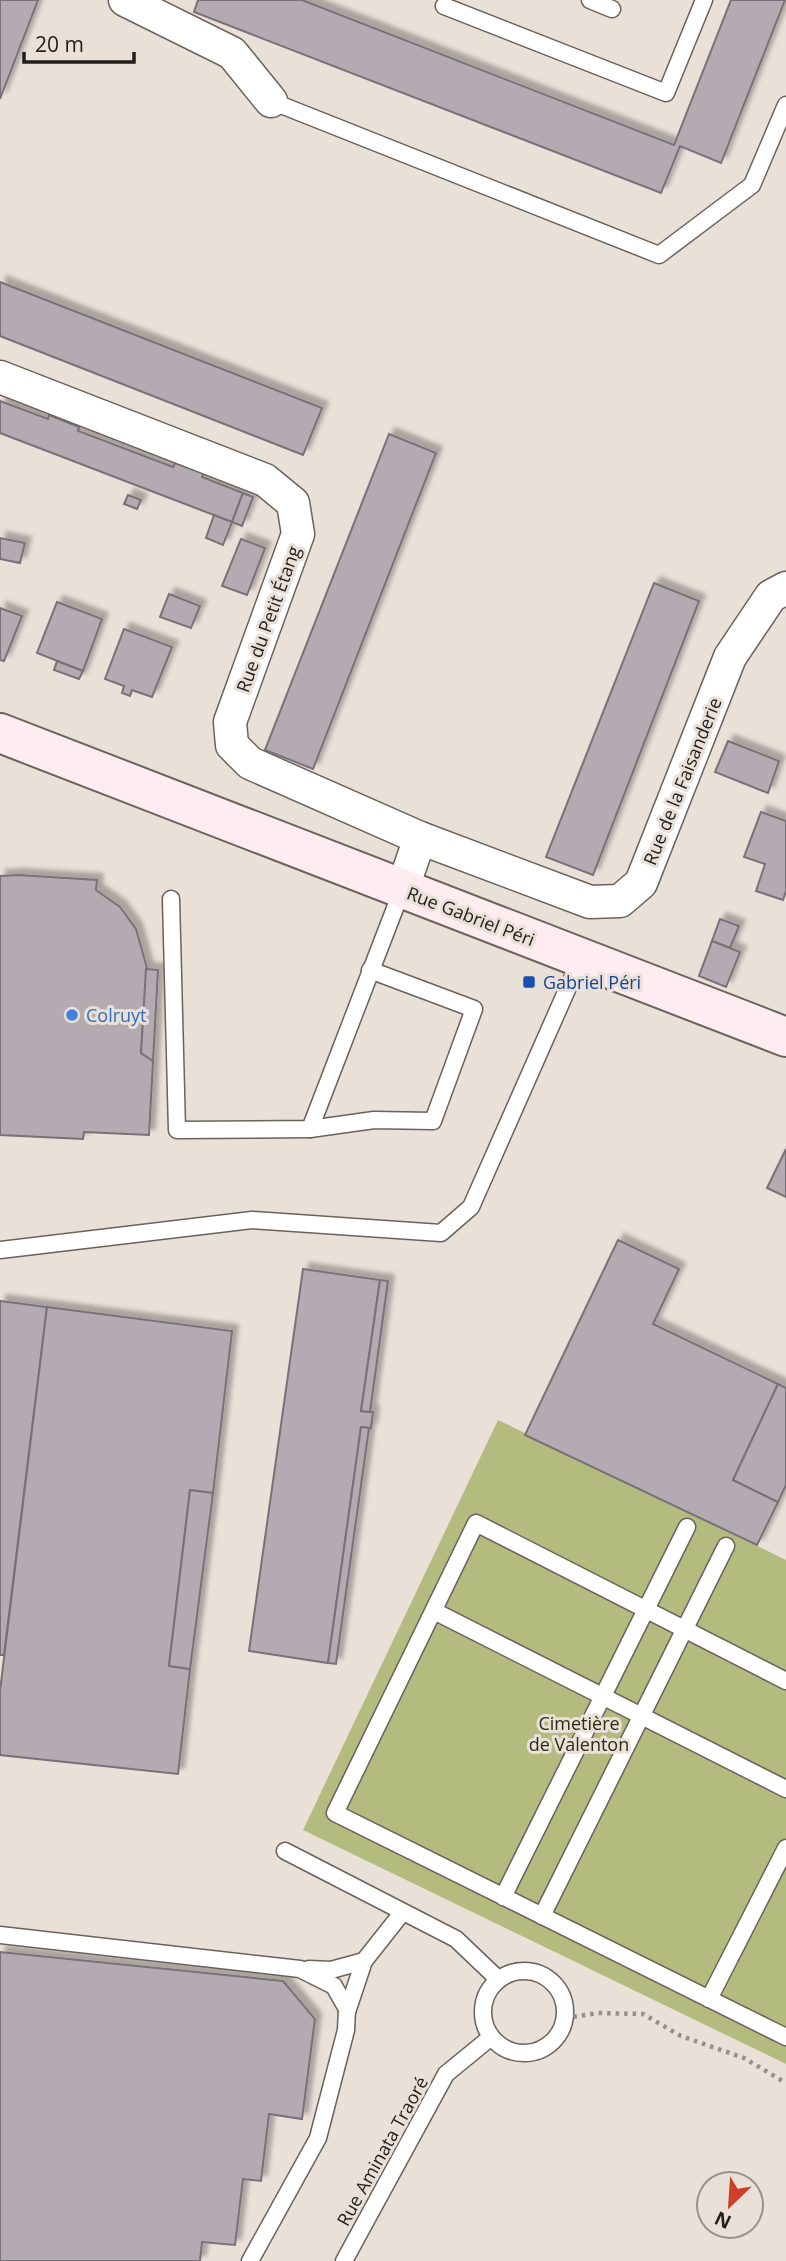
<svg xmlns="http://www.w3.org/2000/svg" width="786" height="2261" font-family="'Open Sans',sans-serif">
<defs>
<filter id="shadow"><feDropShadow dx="6" dy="-6" stdDeviation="2" flood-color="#0004"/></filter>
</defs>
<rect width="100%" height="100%" fill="#e9e0d8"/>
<path fill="#b4bb7e" d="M498,1420L786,1560V2064L303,1830Z"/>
<g fill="#b3aab2" stroke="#797178" stroke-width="2" filter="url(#shadow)">
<path d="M0,0H38L0,99Z"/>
<path d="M198,0H302L674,145L731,0H785L721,163L680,146L661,193L194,12Z"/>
<path d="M0,282L322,408L303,455L0,336Z"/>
<path d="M0,401L48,419L49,415L79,427L78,431L173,467L175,463L204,473L202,477L243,493L232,522L0,433Z"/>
<path d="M389,434L436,453L313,769L265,750Z"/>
<path d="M243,493L253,497L242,526L232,522Z"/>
<path d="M128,495L141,500L137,509L124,504Z"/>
<path d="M214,515L232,522L223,545L206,538Z"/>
<path d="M0,538L25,543L20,563L0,559Z"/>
<path d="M241,539L265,548L247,595L222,586Z"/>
<path d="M654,583L699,601L593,875L546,857Z"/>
<path d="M169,594L200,606L191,628L160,617Z"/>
<path d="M57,602L102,619L83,671L37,653Z"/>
<path d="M0,608L22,616L4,661L0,660Z"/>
<path d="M124,629L172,647L152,697L132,690L130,696L122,693L124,686L105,679Z"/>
<path d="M57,661L83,671L79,679L54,670Z"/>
<path d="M728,741L779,761L768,793L715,772Z"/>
<path d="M761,812L786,821V891L783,900L756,891L765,864L744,857Z"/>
<path d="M19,875L97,880L96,890L120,907L136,929L147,968L141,1053L153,1061L149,1135L84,1132L83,1139L0,1135V876Z"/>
<path d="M720,919L739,926L730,948L712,941Z"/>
<path d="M712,941L740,952L726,987L699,976Z"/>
<path d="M146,969L158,970L153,1061L141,1053Z"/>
<path d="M786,1149V1197L767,1188Z"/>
<path d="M618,1240L679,1269L653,1324L778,1384L733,1480L778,1502L757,1545L525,1435Z"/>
<path d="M303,1269L380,1280L361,1411L373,1412L371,1428L361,1427L328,1663L249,1651Z"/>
<path d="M380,1280L388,1281L370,1412L361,1411Z"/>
<path d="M0,1301L47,1307L4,1655H0Z"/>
<path d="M47,1307L232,1331L213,1493L190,1490L169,1666L190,1669L178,1774L0,1755V1691Z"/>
<path d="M778,1384L786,1388V1485L778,1502L733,1480Z"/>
<path d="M361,1427L369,1428L336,1664L328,1663Z"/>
<path d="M190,1490L213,1493L190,1669L169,1666Z"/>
<path d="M0,1952L283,1981L315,2019L302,2119L269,2114L261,2181L243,2179L235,2245L202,2242L200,2261H0Z"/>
</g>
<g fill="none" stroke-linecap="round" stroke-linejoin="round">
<defs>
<g id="lane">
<path d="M590,0L612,9"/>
<path d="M444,6L666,93L704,0"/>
<path d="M271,101L659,255L752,185L786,105"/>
<path d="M171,899L177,1130L310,1129L374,1120L433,1121L474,1009L370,970"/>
<path d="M310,1129L402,890"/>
<path d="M0,1250L252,1220L441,1233L471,1207L581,958"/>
<path d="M434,1611L786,1789"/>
<path d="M786,1681L476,1523L335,1813L786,2037"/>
<path d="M285,1851L456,1939L498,1979"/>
<path d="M503,1897L687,1527"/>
<path d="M542,1916L726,1546"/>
<path d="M0,1935L300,1969L334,1986L347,2009L346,2030L318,2138L250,2261"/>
<path d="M309,1969L331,1970L364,1961"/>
<circle cx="524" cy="2012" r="41"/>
<path d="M709,1999L786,1848"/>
<path d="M347,2012L364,1961L402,1913"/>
<path d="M344,2261L446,2074L490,2038"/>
</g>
<g id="street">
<path d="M125,0L232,53L271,101"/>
<path d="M0,377L265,480L293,503L298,534L230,722L232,745L250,763L420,838L590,902L620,901L641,883L730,657L771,596L786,588"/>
<path d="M402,890L420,838"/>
</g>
<path id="secondary" d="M0,733L786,1037"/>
</defs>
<use href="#lane" stroke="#6a625b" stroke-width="19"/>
<use href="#street" stroke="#6a625b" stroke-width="35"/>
<use href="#secondary" stroke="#6a625b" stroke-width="42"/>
<path stroke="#968f8a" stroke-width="4.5" stroke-dasharray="3.5 5" stroke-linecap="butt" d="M565,2018L598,2013L643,2014L681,2036L744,2058L786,2083"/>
<use href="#lane" stroke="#fff" stroke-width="16"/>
<use href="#street" stroke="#fff" stroke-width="32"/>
<use href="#secondary" stroke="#feecf0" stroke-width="38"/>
</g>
<rect fill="#1a4fb4" stroke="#e9e0d8" stroke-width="2.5" x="522" y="975" width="14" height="14" rx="3.5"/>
<circle fill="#3f7fe0" stroke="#e9e0d8" stroke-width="2.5" cx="72" cy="1015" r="7"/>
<g text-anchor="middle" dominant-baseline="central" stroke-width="6" stroke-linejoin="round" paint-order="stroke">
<g font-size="18" fill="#211d1b" stroke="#e9e0d8">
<text transform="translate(268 619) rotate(-70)">Rue du Petit Étang</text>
<text transform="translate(682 781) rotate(-68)">Rue de la Faisanderie</text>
<text transform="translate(471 916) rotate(21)">Rue Gabriel Péri</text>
<text transform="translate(382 2151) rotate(-61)">Rue Aminata Traoré</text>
</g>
<g font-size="18" fill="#164399" stroke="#e9e0d8" text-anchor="start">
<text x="543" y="982">Gabriel Péri</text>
</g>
<g font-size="18" fill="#366cbe" stroke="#e9e0d8" text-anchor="start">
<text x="86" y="1015">Colruyt</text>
</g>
<g font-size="18" fill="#2a2d11" stroke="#e9e0d8">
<text x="579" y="1723">Cimetière<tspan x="579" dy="21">de Valenton</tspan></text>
</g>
</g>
<g transform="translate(730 2205) rotate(205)"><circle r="33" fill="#e9e0d8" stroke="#99928c" stroke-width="2"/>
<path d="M0-5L12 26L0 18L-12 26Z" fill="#cc4028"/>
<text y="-10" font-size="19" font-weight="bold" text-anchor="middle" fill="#211d1b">N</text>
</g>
<path d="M24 52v10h110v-10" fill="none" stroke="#211d1b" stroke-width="3.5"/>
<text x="35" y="52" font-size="21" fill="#211d1b" stroke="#e9e0d8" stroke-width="5" paint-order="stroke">20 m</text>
</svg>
